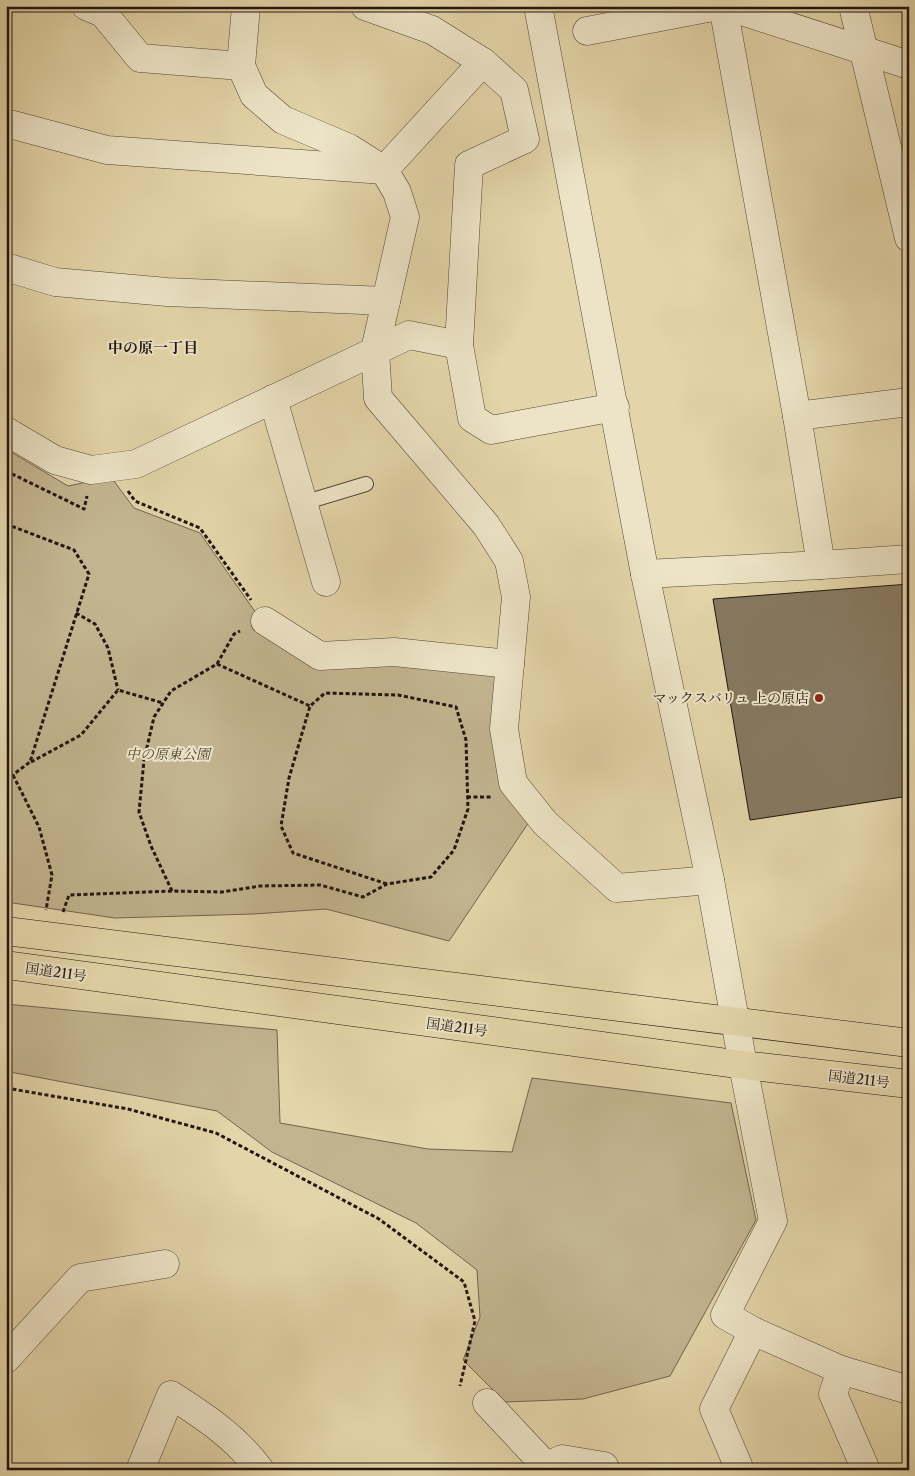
<svg xmlns="http://www.w3.org/2000/svg" width="915" height="1476" font-family="'Libre Caslon Text','Noto Serif JP',serif">
<rect width="100%" height="100%" fill="#e3d5a9"/>
<filter id="stains"><feTurbulence type="fractalNoise" baseFrequency=".004" numOctaves="4"/><feColorMatrix values="0 0 0 0 .2 0 0 0 0 .09 0 0 0 0 .02 0 0 0 .5 -.17"/></filter>
<radialGradient id="worn" r=".72"><stop offset=".6" stop-color="#630" stop-opacity="0"/><stop offset="1" stop-color="#630" stop-opacity=".3"/></radialGradient>
<g fill="#c2b48f" stroke="#726450">
<path d="M6,449L68,486L111,477L134,508L200,533L263,623L319,662L502,669L531,819L449,941L326,909L254,914L115,918L6,902Z"/>
<path d="M6,1004L277,1030L280,1123L428,1149L512,1152L532,1078L731,1103L756,1220L670,1376L583,1399L505,1402L463,1360L480,1317L477,1270L416,1223L272,1152L217,1111L10,1072L6,1056Z"/>
</g>
<path fill="#867960" stroke="#211510" d="M909,584V796L750,820L713,599Z"/>
<g fill="none" stroke-linecap="round" stroke-linejoin="round">
<defs>
<path id="service" d="M303,503L366,484"/>
<g id="minor">
<path d="M86,6L103,13L140,58L241,66"/>
<path d="M246,6L241,66L254,95L283,120L349,148L384,170L397,192L405,217L375,350L378,398L486,525L509,561L516,597L504,729L513,783L545,823L617,888L710,880"/>
<path d="M365,6L432,30L483,62L514,90L525,139L469,165L459,345L472,418L491,430L615,407"/>
<path d="M723,6L797,416"/>
<path d="M726,6L909,65"/>
<path d="M853,6L909,238"/>
<path d="M587,31L718,6"/>
<path d="M6,123L107,150L384,170L483,62"/>
<path d="M6,267L55,282L167,292L386,301"/>
<path d="M273,399L326,582"/>
<path d="M6,431L55,460L91,470L136,464L409,335L459,345"/>
<path d="M821,565L909,559"/>
<path d="M645,574L821,565L797,416L909,402"/>
<path d="M265,621L320,656L394,652L510,664"/>
<path d="M743,1065L773,1221L725,1315L753,1331L841,1370L909,1390"/>
<path d="M6,1359L80,1278L165,1264"/>
<path d="M841,1370L833,1394L866,1470"/>
<path d="M487,1403L546,1466"/>
<path d="M140,1470L171,1395C204,1416 237,1438 260,1470"/>
<path d="M541,1470L562,1459L604,1466L606,1470"/>
<path d="M740,1470L714,1409L753,1331"/>
</g>
<path id="tertiary" d="M538,6L645,574L710,880L743,1065"/>
<g id="trunk">
<path d="M6,931L909,1043"/>
<path d="M6,965L743,1065L909,1084"/>
</g>
</defs>
<use href="#service" stroke="#524536" stroke-width="16"/>
<use href="#minor" stroke="#524536" stroke-width="29"/>
<use href="#tertiary" stroke="#524536" stroke-width="29"/>
<use href="#trunk" stroke="#211510" stroke-width="29"/>
<g stroke="#211510" stroke-width="3" stroke-dasharray="4 2.5" stroke-linecap="butt">
<path d="M6,471L84,509L87,496"/>
<path d="M128,491L135,501L200,528L251,600"/>
<path d="M6,524L74,550L89,574L30,762L6,780"/>
<path d="M76,613L95,624L108,648L118,690"/>
<path d="M217,664L310,706"/>
<path d="M31,762L81,735L118,690L163,703"/>
<path d="M13,775L39,827L52,875L46,910"/>
<path d="M467,797H491"/>
<path d="M172,891L151,846L139,812L144,760L154,717L171,691L217,664L234,634L240,631"/>
<path d="M63,912L69,895L172,891L222,892L260,886L320,885L363,897L387,884L431,877L454,850L468,809L466,740L456,707L398,695L325,693L310,706L289,778L281,826L293,853L387,884"/>
<path d="M6,1088L128,1109L216,1133L379,1219L464,1282L475,1321L460,1386"/>
<path d="M6,1094L9,1105L6,1108"/>
</g>
<use href="#service" stroke="#ede4c7" stroke-width="14"/>
<use href="#minor" stroke="#ede4c7" stroke-width="28"/>
<use href="#tertiary" stroke="#ede4c7" stroke-width="28"/>
<use href="#trunk" stroke="#e3d5a9" stroke-width="28"/>
</g>
<circle fill="#8f2418" stroke="#ede4c7" stroke-width="2" cx="819" cy="698" r="5"/>
<g text-anchor="middle" dominant-baseline="central" stroke-width="4" stroke-linejoin="round" paint-order="stroke">
<g font-size="14" fill="#211510" stroke="#ede4c7" text-anchor="end">
<text x="809" y="698">マックスバリュ 上の原店</text>
</g>
<g font-size="14" font-style="italic" fill="#514536" stroke="#ede4c7">
<text x="168" y="754">中の原東公園</text>
</g>
<g font-size="14" fill="#211510" stroke="#ede4c7">
<text transform="translate(56 972) rotate(8)">国道211号</text>
<text transform="translate(457 1027) rotate(8)">国道211号</text>
<text transform="translate(859 1079) rotate(7)">国道211号</text>
</g>
<g font-size="15" font-weight="bold" fill="#211510" stroke="#ede4c7">
<text x="153" y="347">中の原一丁目</text>
</g>
</g>
<rect width="915" height="1476" fill="none" stroke="#e3d5a9" stroke-width="25"/>
<rect x="8" y="8" width="900" height="1461" fill="none" stroke="#211510" stroke-width="2.5"/>
<rect x="12" y="12" width="890" height="1451" fill="none" stroke="#211510"/>
<rect width="100%" height="100%" filter="url(#stains)"/>
<rect width="100%" height="100%" fill="url(#worn)"/>
</svg>
